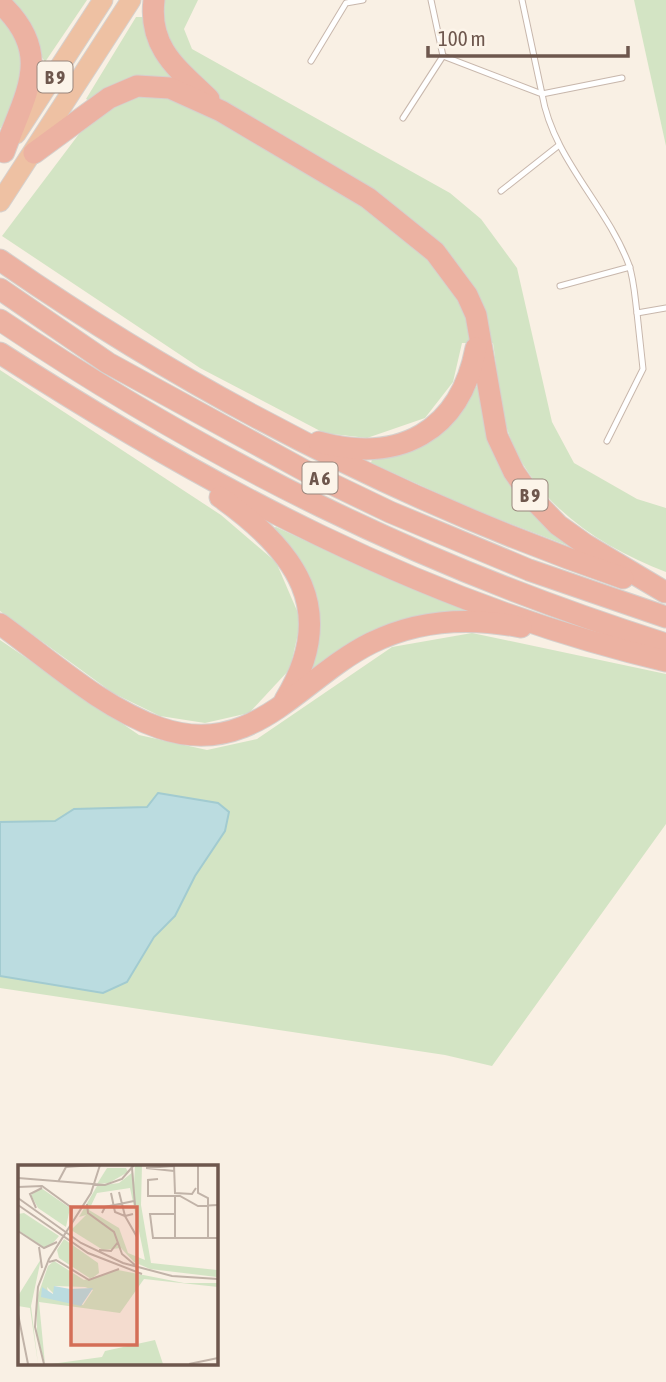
<svg xmlns="http://www.w3.org/2000/svg" width="666" height="1382" font-family="'Asap Condensed',sans-serif">
<rect width="100%" height="100%" fill="#f9f0e4"/>
<g fill="#d3e4c4">
<path d="M6,0H87L45,62Z"/>
<path d="M159,0H198L184,29L192,49L450,193L481,219L517,268L552,422L574,463L637,499L666,508V572C595,545 523,496 504,418C498,394 497,368 493,343H462L453,382L425,418L367,438L324,433L200,368L2,236L82,130L90,101L86,99L136,17H143L168,49Z"/>
<path d="M634,0H666V146Z"/>
<path d="M0,15C33,54 26,88 0,129Z"/>
<path d="M0,370L221,515L276,562L301,620L290,669L249,713L205,723L160,716L113,693L0,611Z"/>
<path d="M473,386L479,387L488,424L567,540L566,545L477,511L371,463L373,456Z"/>
<path d="M276,527L380,575L472,611L309,676L314,653L273,528Z"/>
<path d="M472,633L666,674V824L492,1066L445,1055L0,988V976L103,992L127,982L154,937L175,916L195,876L147,807L74,809L55,821L0,822V640L139,735L207,750L257,739L392,647Z"/>
</g>
<path fill="#bbdce0" stroke="#a2cbd0" stroke-width="2" d="M158,793L218,803L229,812L225,831L195,876L175,916L154,937L127,982L103,993L0,976V822L55,821L74,809L147,807Z"/>
<g fill="none" stroke-linecap="round" stroke-linejoin="round">
<defs>
<g id="service">
<path d="M431,0L443,56L542,94C553,159 606,204 629,265C634,280 635,298 637,313L666,308"/>
<path d="M522,0L542,94L622,78"/>
<path d="M311,61L346,3L363,0"/>
<path d="M403,118L443,56"/>
<path d="M501,191L558,146"/>
<path d="M560,286L630,267"/>
<path d="M607,441L643,369L637,313"/>
</g>
<g id="trunk">
<path d="M16,134L103,0"/>
<path d="M0,202L131,0"/>
</g>
<g id="motorway">
<path d="M154,0C148,48 178,69 209,99"/>
<path d="M0,3C55,54 25,93 4,152"/>
<path d="M34,153L109,98L137,86L170,88L221,111L368,198L435,252L467,295L476,315L497,436L514,472L533,499L558,525L586,545L665,592"/>
<path d="M0,260C193,394 401,501 623,578"/>
<path d="M0,289L108,363L309,473L390,512L529,570L666,617"/>
<path d="M0,320C212,462 422,567 666,644"/>
<path d="M0,353C205,485 426,605 666,661"/>
<path d="M319,442C399,464 460,432 476,348"/>
<path d="M220,497C296,551 340,610 285,700"/>
<path d="M0,624C50,660 102,708 160,728C253,760 299,679 371,643C419,619 470,617 521,627"/>
</g>
</defs>
<use href="#service" stroke="#c8b7ac" stroke-width="7"/>
<use href="#trunk" stroke="#d6d0cd" stroke-width="21"/>
<use href="#motorway" stroke="#d6d0cd" stroke-width="23"/>
<use href="#service" stroke="#fff" stroke-width="5"/>
<use href="#trunk" stroke="#eec1a3" stroke-width="19"/>
<use href="#motorway" stroke="#ecb2a2" stroke-width="21"/>
</g>
<g text-anchor="middle" dominant-baseline="central" stroke-width="5" stroke-linejoin="round" paint-order="stroke">
<g fill="#fcf4e9" stroke="#99867c" stroke-width="2">
<rect x="37.5" y="61.5" width="35" height="31" rx="5"/>
<rect x="302.5" y="462.5" width="35" height="31" rx="5"/>
<rect x="512.5" y="479.5" width="35" height="31" rx="5"/>
</g>
<g font-size="19" font-weight="bold" fill="#6e574d">
<text x="55" y="77">B 9</text>
<text x="320" y="478">A 6</text>
<text x="530" y="495">B 9</text>
</g>
</g>
<g transform="translate(18 1165)">
<rect width="200" height="200" fill="#f9f0e4"/>
<path d="M117,0H124L123,40L133,98L199,105V112L132,104L116,97L103,83L85,85L53,65L68,50L61,52L79,21L101,18L115,7L116,20ZM112,23L127,95L110,88L101,63L71,45L79,28ZM89,3H108L110,7L91,18L79,19ZM23,23L52,43L48,62L20,43L13,30ZM6,48L41,71L35,78L27,83L0,65V49ZM46,74L80,98L81,108L73,114L41,93L39,85ZM23,94L13,141L20,199L12,143L0,141V131ZM36,96L66,115L100,105L166,118H199L200,122L126,114L102,148L21,137L27,199L19,170V133L30,101ZM36,121L67,122L75,125L65,140L31,132L29,122L36,129ZM137,175L145,199H33L84,192L87,186Z" fill="#d3e4c4" fill-rule="evenodd"/>
<path d="M36,121L52,124L75,123L63,141L23,132L24,122L35,129Z" fill="#bbdce0"/>
<path fill="none" stroke="#c1b3a8" stroke-width="2" d="M156,0L157,28L174,29L178,23M180,0V28L190,33V73M114,3L117,40M128,3L156,1M128,3L156,6M0,13L87,20L104,14L116,0M140,14L130,15V31H162L180,41L200,40M40,17L48,2L76,0M0,22L24,21L54,43L53,56M101,27L107,51L115,49M93,28L97,47L107,51L119,72M157,31V73M0,33L63,78L105,98L154,111L200,114M69,39L70,48L96,67L104,89L117,100M0,40L70,88L124,109M18,43L12,29L24,23M84,48L87,42L116,36M157,49H132L135,73H200M0,66L26,83L39,77M21,82L24,103M81,85L93,86L100,77M31,97L38,95L71,115L101,104M0,149L10,199M26,199L17,162L20,122L31,94L73,28L82,0M171,199L200,193"/>
<path fill="#d46e57" fill-opacity="0.15" stroke="#d46e57" stroke-width="3.5" d="M53,42H119V180H53Z"/>
<rect width="200" height="200" fill="none" stroke="#6e574d" stroke-width="3.5"/>
</g>
<path d="M428 46v10h200v-10" fill="none" stroke="#6e574d" stroke-width="3.5"/>
<text x="438" y="46" font-size="21" fill="#6e574d" stroke="#fcf4e9" stroke-width="5" paint-order="stroke">100 m</text>
</svg>
